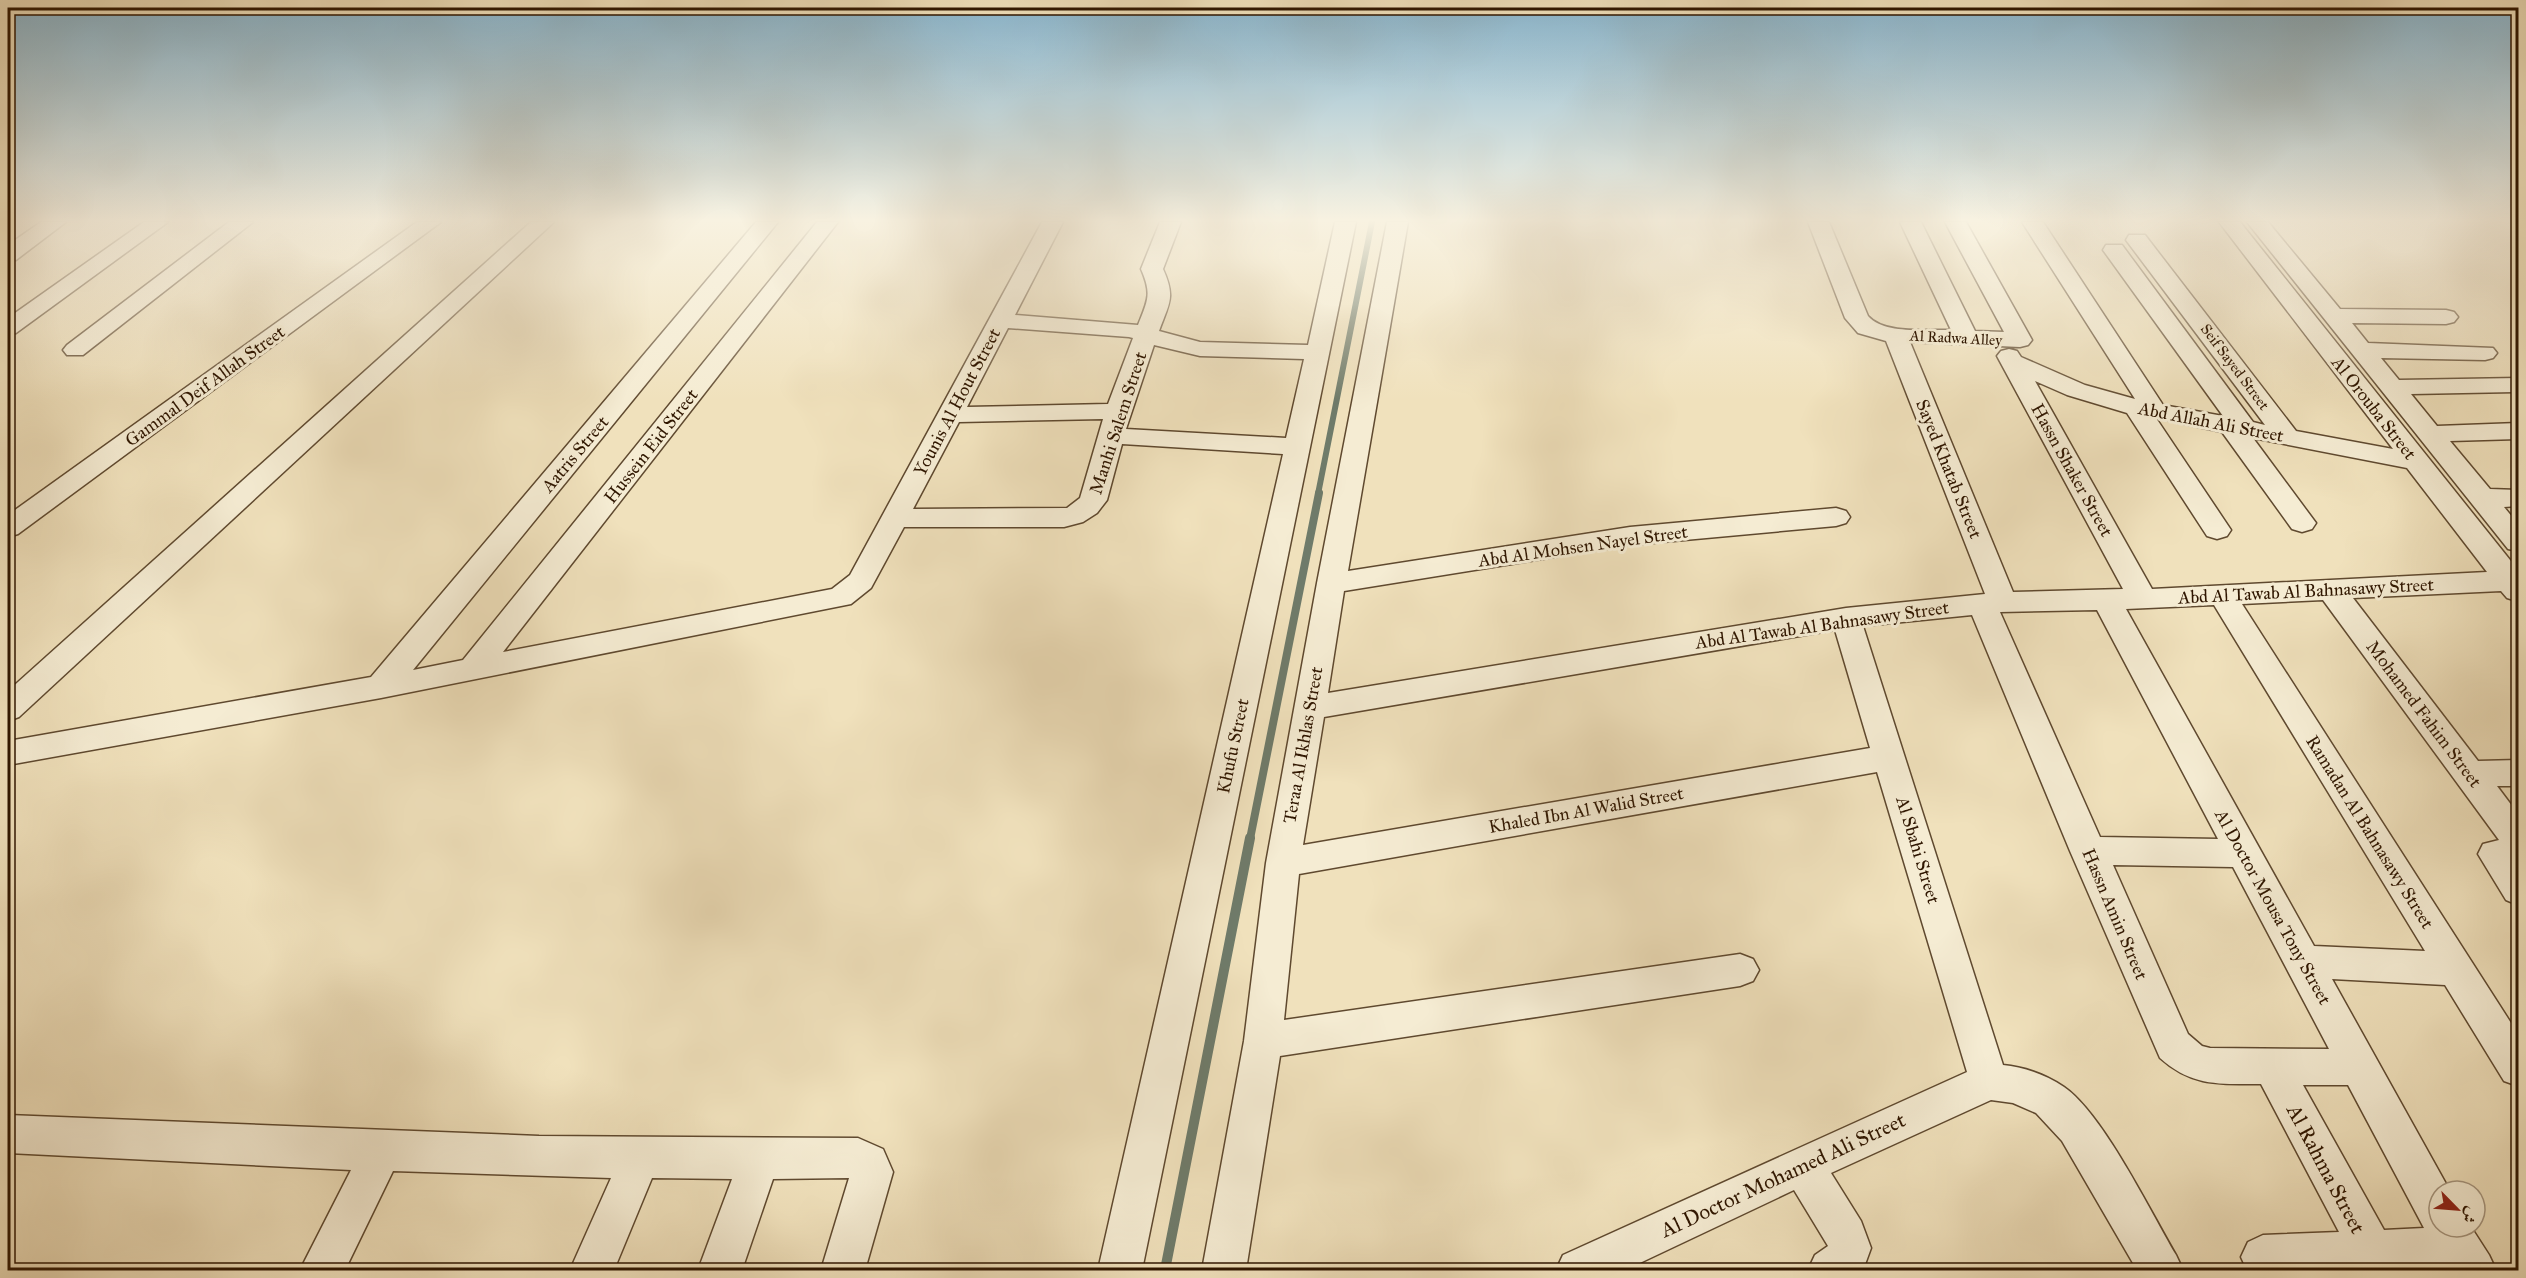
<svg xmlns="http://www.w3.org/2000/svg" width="2526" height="1278" font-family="'IM FELL Great Primer',Amiri,serif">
<rect width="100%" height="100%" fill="#f0e1bc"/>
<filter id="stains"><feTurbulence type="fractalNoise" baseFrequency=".00333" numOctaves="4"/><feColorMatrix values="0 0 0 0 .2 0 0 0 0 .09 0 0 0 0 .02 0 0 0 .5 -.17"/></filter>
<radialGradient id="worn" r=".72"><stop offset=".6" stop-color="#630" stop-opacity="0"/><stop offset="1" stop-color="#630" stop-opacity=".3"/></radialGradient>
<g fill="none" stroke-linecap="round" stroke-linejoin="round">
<path stroke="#6f7b6a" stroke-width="6" d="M1318,494L1372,222"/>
<path stroke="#6f7b6a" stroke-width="8" d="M1250,839L1319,493"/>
<path stroke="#6f7b6a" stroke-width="10" d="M1165,1270L1250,838"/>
<defs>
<g id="minor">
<path d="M41,222H66L16,260L8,261V245Z"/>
<path d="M144,222H168L16,333L8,335V318Z"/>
<path d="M229,222H253L83,355H67L63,350L67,345Z"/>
<path d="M417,222H441L18,534L8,537V515Z"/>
<path d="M531,222H554L19,717L8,721V691Z"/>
<path d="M756,222H778L413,670L463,660L817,222H838L503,652L832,589L850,575L1042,222H1063L1015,315L1138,325C1148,300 1152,294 1141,269L1160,222H1181L1163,269C1176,298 1169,303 1159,331L1200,342L1308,345L1335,222H1356L1142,1270H1098L1283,454L1122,444L1107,500L1097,513L1083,522L1064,527H904L871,588L851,604L381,698L8,765V741L371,677ZM1008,328L1129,337L1133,338L1108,404L967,407ZM1154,345L1200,356L1304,359L1286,438L1126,429ZM1103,419L1080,498L1067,508L913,509L959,422Z"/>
<path d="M1387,222H1408L1348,571L1630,527L1836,508L1846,511L1850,517L1846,523L1836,526L1630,545L1344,591L1328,693L1846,608L1985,594L1886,341L1858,333L1845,318L1808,222H1829L1868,316C1885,335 1927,329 1951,330L1900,222H1921L1975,331L2004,332L1945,222H1966L2032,340L2028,345L2020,347L1910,342L2013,592L2123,589L1997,356L2001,351L2009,349L2017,351L2021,357L2085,385L2135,399L2022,222H2043L2163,405L2223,416L2103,250L2106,245H2122L2253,422L2265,425L2126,240L2129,235H2145L2296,431L2393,449L2219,222H2240L2518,570L2517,601L2507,598L2501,591L2353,598L2478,761L2518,760V786H2497L2518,814V905L2506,900L2478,854L2483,844L2499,840L2323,600L2242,604L2518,1034V1086L2504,1081L2445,985L2332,979L2450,1191H2439V1227H2471L2489,1255L2496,1270H2247L2241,1257L2248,1242L2263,1235L2339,1232L2261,1084C2220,1084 2192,1087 2160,1058L2070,851L1972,615L1863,626L2003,1065C2024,1067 2046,1075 2064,1087C2103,1114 2150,1211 2176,1255L2183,1270H2137L2062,1141L2036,1113L2013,1103L1991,1100L1831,1173L1861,1221L1871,1248L1863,1270H1808L1815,1255L1828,1246L1794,1190L1625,1270H1556L1563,1255L1967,1072L1877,772L1299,874L1284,1020L1740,954L1753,959L1759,970L1753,981L1740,986L1280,1056L1246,1270H1202L1244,1041L1266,863L1317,583ZM2035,381L2067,395L2127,413L2207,536L2217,539L2227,536L2231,530L2156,418L2222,432L2292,529L2302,532L2312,529L2316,523L2253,438L2407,468L2487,572L2152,589ZM2214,605L2425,951L2314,946L2126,609ZM2097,610L2218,839L2100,837L2000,612ZM1835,630L1870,748L1303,845L1324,717ZM2113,865L2233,867L2329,1049L2210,1048L2202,1046L2188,1034ZM2303,1085H2348L2424,1228L2384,1230Z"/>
<path d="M2247,222H2268L2340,309L2446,310L2454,312L2458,317L2454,322L2446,324L2352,323L2368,343L2493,348L2497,353L2493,358L2485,360L2381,358L2399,380L2518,378V392H2515L2411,394L2437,426L2518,423V439L2450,441L2490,489L2518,490V506L2504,507L2518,524V551L2508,549Z"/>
<path d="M8,1115L539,1136L858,1138L883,1149L893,1172L865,1270H821L849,1178L773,1179L742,1270H698L732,1179L652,1178L614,1270H570L611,1178L393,1171L345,1270H300L351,1170L8,1153Z"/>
</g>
</defs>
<use href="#minor" stroke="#5f492f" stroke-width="3"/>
<use href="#minor" fill="#f5ecd3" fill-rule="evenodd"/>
</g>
<linearGradient id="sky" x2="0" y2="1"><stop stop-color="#89b8d2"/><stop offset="0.55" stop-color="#f8f2e1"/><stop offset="1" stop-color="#f8f2e1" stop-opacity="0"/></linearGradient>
<rect width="2526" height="401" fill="url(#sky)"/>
<g text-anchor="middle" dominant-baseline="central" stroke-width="6" stroke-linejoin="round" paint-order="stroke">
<g font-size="15" fill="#2f1600" stroke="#f5ecd3">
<text transform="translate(1956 338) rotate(3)">Al Radwa Alley</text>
<text transform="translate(2235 367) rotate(53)">Seif Sayed Street</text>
</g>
<g font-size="18" fill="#2f1600" stroke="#f5ecd3">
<text transform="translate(205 386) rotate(-36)">Gammal Deif Allah Street</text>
<text transform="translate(957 402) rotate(-62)">Younis Al Hout Street</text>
<text transform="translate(2374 408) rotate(52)">Al Orouba Street</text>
<text transform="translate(2211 422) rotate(11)">Abd Allah Ali Street</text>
<text transform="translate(1118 423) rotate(-72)">Manhi Salem Street</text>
<text transform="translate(651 446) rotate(-52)">Hussein Eid Street</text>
<text transform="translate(575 454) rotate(-50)">Aatris Street</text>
<text transform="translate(1949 469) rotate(68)">Sayed Khatab Street</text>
<text transform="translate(2072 470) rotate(61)">Hassn Shaker Street</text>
<text transform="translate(1583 546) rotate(-8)">Abd Al Mohsen Nayel Street</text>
<text transform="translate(2306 591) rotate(-3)">Abd Al Tawab Al Bahnasawy Street</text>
<text transform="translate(1822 625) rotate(-8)">Abd Al Tawab Al Bahnasawy Street</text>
<text transform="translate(2424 714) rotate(53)">Mohamed Fahim Street</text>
<text transform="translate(1303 745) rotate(-80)">Teraa Al Ikhlas Street</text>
<text transform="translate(1233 746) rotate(-78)">Khufu Street</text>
<text transform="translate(1586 810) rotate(-10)">Khaled Ibn Al Walid Street</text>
<text transform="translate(2370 832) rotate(58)">Ramadan Al Bahnasawy Street</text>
<text transform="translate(1918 850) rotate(73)">Al Sbahi Street</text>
<text transform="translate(2273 907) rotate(61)">Al Doctor Mousa Tony Street</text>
<text transform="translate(2115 914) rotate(67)">Hassn Amin Street</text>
</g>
<g font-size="21" fill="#2f1600" stroke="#f5ecd3">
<text transform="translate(2326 1169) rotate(62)">Al Rahma Street</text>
<text transform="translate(1783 1175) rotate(-25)">Al Doctor Mohamed Ali Street</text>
</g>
</g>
<rect width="2526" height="1278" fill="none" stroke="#f0e1bc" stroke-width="30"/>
<rect x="9" y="9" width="2508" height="1260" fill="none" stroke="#2f1600" stroke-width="3"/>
<rect x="15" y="15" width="2496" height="1248" fill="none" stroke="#2f1600" stroke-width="1.5"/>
<g transform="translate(2457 1209) rotate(115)"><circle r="28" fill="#f5ecd3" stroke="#a6967f" stroke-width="1.5"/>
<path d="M0-4.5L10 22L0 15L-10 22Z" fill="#8f2418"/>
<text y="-9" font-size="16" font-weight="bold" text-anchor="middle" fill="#2f1600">ش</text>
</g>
<rect width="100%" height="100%" filter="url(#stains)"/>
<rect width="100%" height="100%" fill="url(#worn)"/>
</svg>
